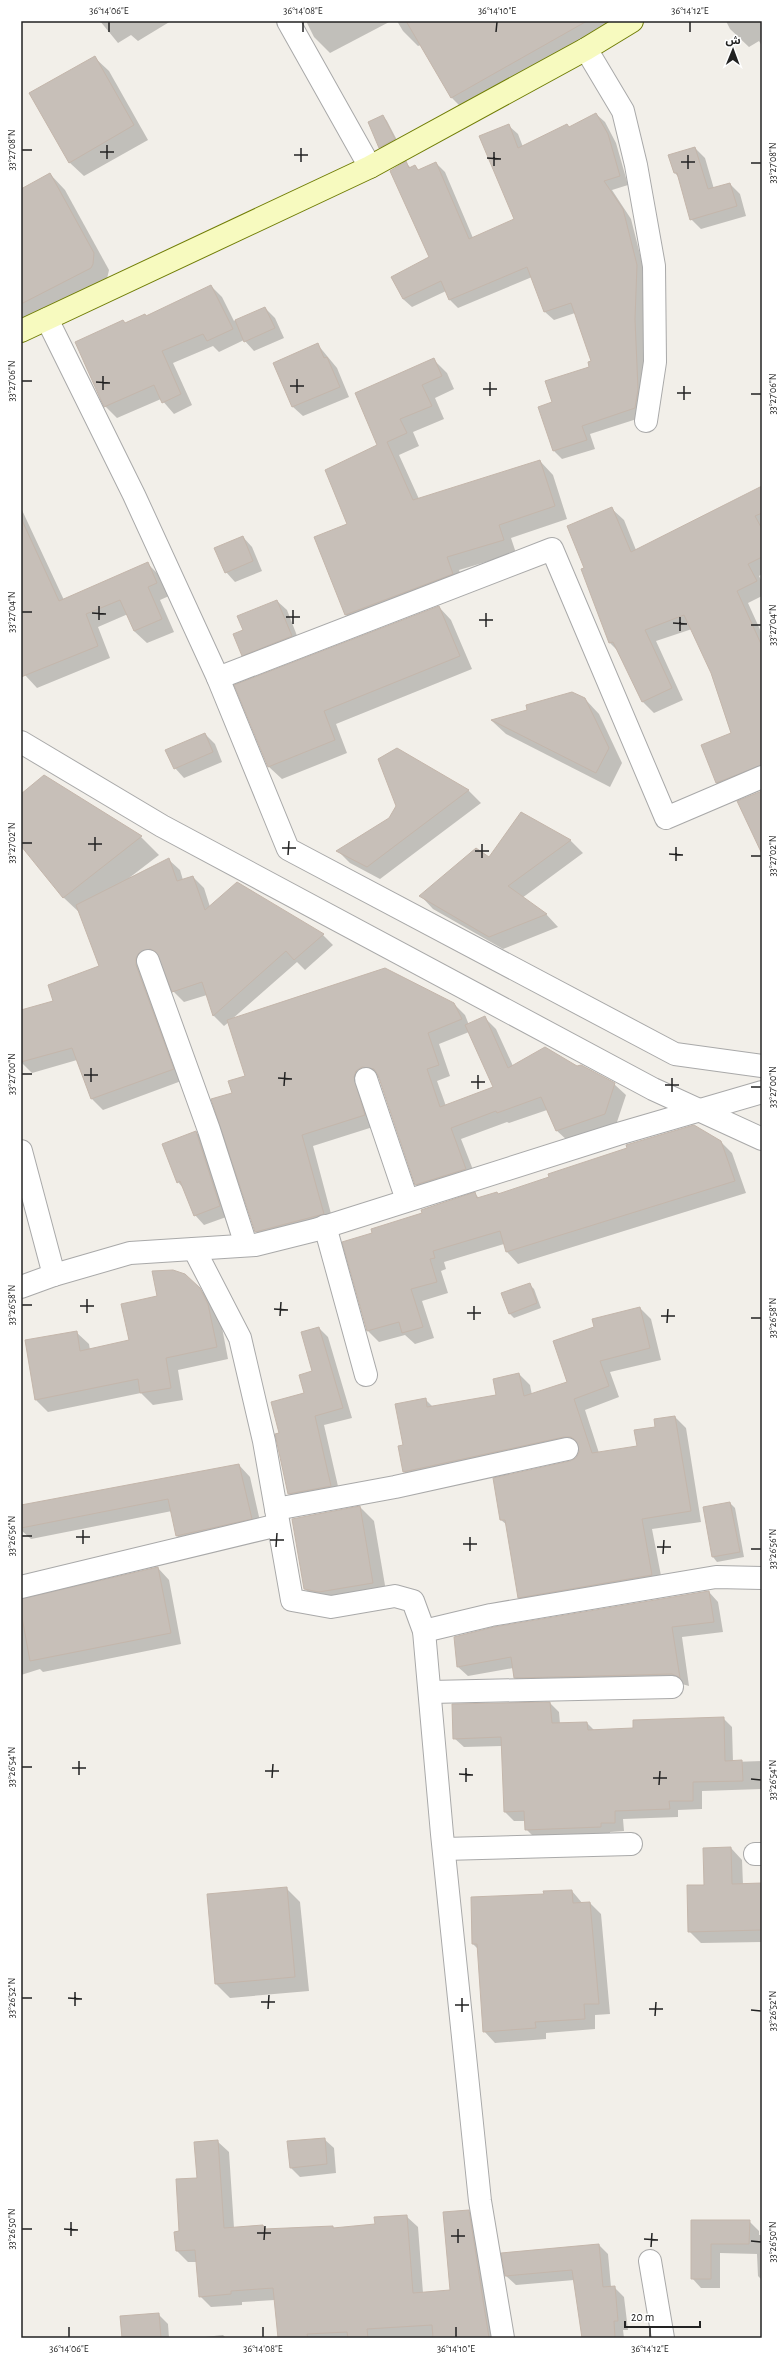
<svg xmlns="http://www.w3.org/2000/svg" width="783" height="2359" font-family="'Alegreya Sans','Noto Sans Arabic',sans-serif">
<rect width="100%" height="100%" fill="#f2efe9"/>
<g fill="#0003" fill-rule="evenodd">
<path d="M100,21H171L138,41L131,35L118,43Z"/>
<path d="M306,21H391L330,53L314,37Z"/>
<path d="M397,21H636L467,113L452,98L421,45L418,46L403,31Z"/>
<path d="M726,21H762V46L759,41L749,47L730,29Z"/>
<path d="M94,57L109,71L148,140L84,176L69,162Z"/>
<path d="M596,114L605,122L616,143L628,185L612,190L631,219L645,274L643,328L647,387L643,417L590,434L595,449L562,459L554,451L540,407L553,403L591,367L592,362L575,313L554,320L545,312L532,277L458,308L450,300L446,291L412,307L403,299L430,258L406,163L411,168L415,166L419,171L436,163L445,172L473,238L515,220L509,126L518,134L523,147L570,128Z"/>
<path d="M383,116L387,121L399,144L385,152L380,147Z"/>
<path d="M695,148L705,158L714,189L730,184L740,194L746,216L701,229L691,219L679,178L675,173Z"/>
<path d="M50,174L65,190L109,270L106,283L21,323V190Z"/>
<path d="M211,286L222,297L234,321L265,308L275,318L284,338L254,351L244,340L219,352L213,346L173,363L192,405L174,414L161,399L117,418L105,406L77,342L147,317Z"/>
<path d="M318,345L337,368L349,397L303,416L293,407L274,363Z"/>
<path d="M434,360L447,373L454,389L435,398L444,419L413,432L419,446L399,455L419,499L540,461L553,475L567,519L511,538L516,553L459,570L465,587L359,628L346,615L316,538L349,524L378,445Z"/>
<path d="M762,487V574L759,576L762,582V596L748,603L762,634V780L728,794L716,783L733,734L712,673L692,629L656,641L683,700L654,713L642,701L620,653L610,643L585,568L612,509L624,520L636,550Z"/>
<path d="M21,508L64,600L148,564L160,576L169,596L160,600L174,632L147,643L134,631L128,614L98,627L110,658L37,688L25,675L21,666Z"/>
<path d="M243,537L252,547L262,571L235,582L226,572Z"/>
<path d="M277,601L287,610L301,646L252,665L242,655L244,630Z"/>
<path d="M439,607L451,620L472,669L336,724L347,753L282,779L269,767L236,686Z"/>
<path d="M585,699L599,714L622,763L610,787L506,734L492,721L529,710Z"/>
<path d="M205,734L215,744L222,762L184,778L175,768Z"/>
<path d="M397,749L469,791L481,803L380,879L350,863L338,851L390,819L398,806Z"/>
<path d="M21,795L141,837L159,855L129,878L169,860L180,870L183,880L193,877L204,888L210,907L323,935L333,945L305,970L297,962L231,1020L453,1003L465,1015L469,1025L485,1018L496,1029L513,1066L577,1068L614,1084L626,1095L616,1125L568,1141L556,1130L547,1110L509,1123L507,1122L461,1139L477,1180L427,1196L416,1185L380,1078H373L376,1126L313,1146L334,1225L267,1243L256,1232L233,1094L246,1076L229,1022L224,1026L213,1015L207,995L184,1002L173,991L160,959L149,963L184,1080L103,1110L92,1099L77,1060L32,1073L21,1062V1011L55,1001L100,967L81,914L64,898L21,844ZM469,1032L494,1087L446,1106L437,1081L450,1076L439,1044Z"/>
<path d="M570,840L583,853L522,898L546,914L558,927L503,949L433,909L421,896L489,858Z"/>
<path d="M196,1132L205,1142L229,1216L204,1225L195,1215L184,1189L178,1182Z"/>
<path d="M720,1141L732,1153L746,1193L518,1264L507,1252L504,1244L444,1262L446,1269L441,1271L448,1293L422,1301L434,1338L415,1344L405,1335L379,1342L368,1331L344,1243L373,1234L475,1194L479,1198L497,1193L499,1195Z"/>
<path d="M529,1284L534,1289L541,1308L514,1318L509,1313Z"/>
<path d="M199,1288L212,1301L220,1317L228,1359L178,1370L183,1400L153,1405L141,1393L48,1412L36,1400L76,1332L89,1344L90,1350L130,1341Z"/>
<path d="M640,1308L651,1319L661,1360L610,1372L619,1397L585,1410L599,1453L638,1447L656,1428L675,1417L686,1428L701,1522L652,1529L663,1586L530,1608L519,1597L507,1525L501,1520L576,1459L580,1453L579,1448L416,1483L404,1472L399,1447L405,1446L425,1399L433,1407L498,1396L519,1374L530,1385L532,1395L568,1383L595,1328Z"/>
<path d="M319,1328L328,1337L352,1418L324,1425L340,1495L298,1503L289,1494L281,1433L305,1393L313,1372Z"/>
<path d="M239,1465L250,1477L262,1530L188,1547L177,1536L172,1511L31,1539L21,1530V1506Z"/>
<path d="M730,1503L735,1508L744,1557L717,1562L713,1557L705,1508Z"/>
<path d="M360,1507L374,1521L387,1597L319,1603L305,1589Z"/>
<path d="M158,1568L169,1580L181,1644L43,1672L40,1669L21,1675V1616H23L21,1600Z"/>
<path d="M709,1592L718,1602L723,1632L682,1637L689,1686L682,1684L524,1687L514,1677L513,1668L468,1676L458,1667Z"/>
<path d="M550,1703L559,1712L560,1724L587,1723L595,1731L634,1729L723,1718L732,1727L733,1762L762,1761V1789L702,1791V1809L678,1810V1817L623,1819L624,1831L610,1832V1836L535,1838L526,1829L525,1821H514L505,1812L502,1746L464,1747L454,1738Z"/>
<path d="M731,1848L742,1860L743,1885L762,1884V1942L701,1943L689,1931L705,1886Z"/>
<path d="M286,1888L300,1902L309,1991L230,1998L216,1984Z"/>
<path d="M572,1891L583,1904L590,1903L601,1914L610,2014L595,2015V2029L546,2033V2039L495,2043L484,2031L478,1949L473,1944L545,1895Z"/>
<path d="M324,2139L334,2148L336,2173L300,2177L291,2168Z"/>
<path d="M217,2141L229,2152L234,2228L263,2226L267,2230L333,2227L335,2229L376,2225L406,2216L418,2227L423,2293L451,2291L468,2211L480,2222L499,2338H279L275,2300L242,2302V2305L211,2307L200,2296L197,2262H188L177,2251L180,2232L198,2179Z"/>
<path d="M692,2221H749L759,2231V2235H762V2280L758,2276L757,2254L720,2253V2288H701L692,2278Z"/>
<path d="M599,2245L608,2254L611,2287H614L624,2297L628,2330H623L624,2338H583L574,2280L516,2285L506,2276Z"/>
<path d="M158,2314L168,2324L169,2338H126Z"/>
<path d="M223,2335L226,2338H196Z"/>
</g>
<g fill="#c7bfb8" stroke="#c4b6ab">
<path d="M406,21H587L451,98Z"/>
<path d="M95,56L134,125L69,163L29,93Z"/>
<path d="M596,113L608,134L620,176L604,181L623,209L637,265L635,319L638,389L635,408L582,426L587,440L553,451L538,407L552,402L545,381L589,367L588,362L591,361L571,303L544,312L527,267L449,300L441,281L403,299L391,277L429,257L390,171L406,161L409,168L415,165L418,170L436,162L469,239L514,219L479,136L509,124L518,148L567,124L569,127Z"/>
<path d="M383,115L395,139L379,148L368,122Z"/>
<path d="M695,147L708,189L730,183L737,206L690,220L677,173H674L668,155Z"/>
<path d="M50,173L94,253L93,264L91,268L21,304V189Z"/>
<path d="M211,285L233,329L207,341L203,334L162,351L181,394L162,403L154,385L104,407L75,342L123,320L125,323L145,314L146,316Z"/>
<path d="M265,307L275,328L244,342L235,320Z"/>
<path d="M318,343L324,358L327,357L340,387L292,407L273,363Z"/>
<path d="M434,358L442,376L422,385L432,406L400,419L407,433L387,442L413,500L540,460L555,506L499,525L504,540L447,557L453,574L345,615L314,537L347,524L325,470L377,445L355,393Z"/>
<path d="M762,486V513L755,516L762,529V557L748,564L757,581L737,591L762,646V765L716,783L701,745L731,733L711,673L684,615L645,630L672,688L642,702L613,642L609,643L581,569L584,568L567,526L612,507L631,552Z"/>
<path d="M21,518L59,601L148,562L157,583L148,587L162,619L134,631L120,600L86,614L98,646L21,677Z"/>
<path d="M243,536L253,561L225,573L214,548Z"/>
<path d="M277,600L292,636L242,656L233,634L243,630L237,616Z"/>
<path d="M439,606L460,656L324,711L335,740L268,767L234,685Z"/>
<path d="M572,692L585,698L609,748L596,773L491,720L527,710L526,705Z"/>
<path d="M205,733L213,752L174,769L165,750Z"/>
<path d="M397,748L469,790L367,867L336,851L389,818L396,806L378,759Z"/>
<path d="M44,775L142,836L63,898L21,846V794Z"/>
<path d="M762,791V854L737,801Z"/>
<path d="M521,812L571,840L508,886L547,914L489,937L419,896L476,848L489,857Z"/>
<path d="M169,858L177,881L193,876L205,910L237,882L324,934L294,960L286,951L213,1016L202,982L172,992L156,952L150,949L139,953L136,958V965L174,1069L91,1099L72,1048L21,1062V1010L53,1001L48,985L99,966L76,905Z"/>
<path d="M385,968L454,1003L462,1019L428,1033L439,1065L427,1069L440,1107L493,1087L465,1025L485,1016L508,1068L545,1047L577,1066L581,1065L615,1083L605,1114L556,1131L541,1097L497,1113L496,1111L451,1128L466,1169L415,1185L378,1075L374,1069L362,1067L356,1071L354,1077L365,1115L302,1135L324,1214L255,1232L211,1099L232,1093L228,1081L245,1076L227,1020Z"/>
<path d="M694,1125L721,1141L735,1181L506,1252L500,1231L433,1251L435,1258L430,1259L437,1282L411,1289L423,1327L402,1333L399,1322L367,1331L342,1242L372,1233L371,1229L422,1213L421,1210L475,1192L477,1198L497,1192L498,1194L549,1177L548,1174L627,1148L626,1145Z"/>
<path d="M196,1131L220,1206L194,1216L180,1181L177,1183L162,1144Z"/>
<path d="M173,1270L185,1274L200,1288L208,1304L217,1347L166,1358L171,1388L140,1393L138,1379L35,1400L25,1340L77,1331L80,1351L129,1340L121,1304L157,1296L152,1271Z"/>
<path d="M530,1283L537,1303L509,1314L501,1293Z"/>
<path d="M640,1307L650,1348L600,1361L609,1386L574,1399L592,1453L637,1446L634,1430L655,1427L654,1419L675,1416L691,1511L642,1519L652,1575L518,1598L505,1520H500L493,1478L570,1461L576,1458L579,1452L576,1441L571,1437H564L403,1472L398,1446L403,1445L395,1404L426,1398L427,1407L496,1395L493,1379L519,1373L524,1396L567,1382L553,1341L594,1327L592,1319Z"/>
<path d="M319,1327L343,1408L315,1416L331,1486L288,1494L275,1434L279,1433L271,1402L304,1393L299,1375L312,1371L301,1332Z"/>
<path d="M239,1464L252,1519L176,1536L168,1499L21,1528V1505Z"/>
<path d="M730,1502L740,1552L712,1557L703,1507Z"/>
<path d="M360,1506L373,1583L319,1592L304,1589L292,1519Z"/>
<path d="M158,1567L171,1633L30,1661L21,1612V1599Z"/>
<path d="M709,1591L714,1622L672,1627L680,1678L672,1674L514,1678L511,1657L457,1667L454,1637L494,1627Z"/>
<path d="M550,1702L552,1723L587,1722L588,1730L633,1728V1720L724,1717L725,1761L742,1760L743,1781L693,1782V1801H669L670,1809L615,1811V1823H601V1827L525,1830L524,1811L504,1812L501,1737L453,1739L452,1704Z"/>
<path d="M731,1847L732,1884L762,1883V1930L688,1932L687,1885H704L703,1848Z"/>
<path d="M287,1887L295,1977L215,1984L207,1894Z"/>
<path d="M572,1890L573,1903L590,1902L599,2004H584L585,2019L535,2022L536,2028L483,2032L477,1944H472L471,1897L544,1894L543,1891Z"/>
<path d="M325,2138L327,2164L290,2168L287,2141Z"/>
<path d="M218,2140L224,2228L263,2225L264,2229L333,2226V2228L375,2224L374,2217L407,2215L413,2293L450,2290L443,2212L469,2210L489,2338H433L432,2325L367,2329L368,2338H348L347,2332L307,2334L308,2338H278L273,2288L231,2291V2294L199,2297L195,2250L176,2251L174,2232L179,2231L176,2179L197,2178L194,2142Z"/>
<path d="M691,2220H750L749,2244H711V2279H691Z"/>
<path d="M599,2244L603,2287L615,2286L618,2321H614L615,2338H582L572,2270L505,2276L501,2253Z"/>
<path d="M159,2313L161,2338H122L120,2316Z"/>
</g>
<g fill="none" stroke-linecap="round" stroke-linejoin="round">
<defs>
<g id="street">
<path d="M288,21L370,167"/>
<path d="M586,49L623,111L636,165L654,266L655,362L646,421"/>
<path d="M47,319L134,495L218,678L288,849L675,1054L762,1066"/>
<path d="M218,678L552,549L666,818L762,777"/>
<path d="M21,742L162,826L653,1089L762,1139"/>
<path d="M148,961L209,1130L246,1245"/>
<path d="M366,1079L407,1200"/>
<path d="M21,1151L54,1275"/>
<path d="M325,1226L366,1375"/>
<path d="M194,1249L240,1338L264,1441L292,1600L331,1607L395,1596L413,1601L424,1631L442,1834L480,2201L503,2338"/>
<path d="M21,1287L54,1275L130,1253L255,1245L315,1230L618,1134L762,1092"/>
<path d="M276,1509L395,1487L567,1449"/>
<path d="M21,1587L278,1525"/>
<path d="M424,1631L491,1615L716,1577L762,1578"/>
<path d="M430,1692L672,1687"/>
<path d="M444,1849L631,1844"/>
<path d="M755,1854H762"/>
<path d="M650,2261L663,2338"/>
</g>
<path id="secondary" d="M21,331L370,167L586,49L632,21"/>
</defs>
<use href="#street" stroke="#a9a9a9" stroke-width="24"/>
<use href="#secondary" stroke="#707d05" stroke-width="24"/>
<use href="#street" stroke="#fff" stroke-width="22"/>
<use href="#secondary" stroke="#f7fabf" stroke-width="22"/>
</g>
<path fill="none" stroke="#222" stroke-width="1.5" d="M109,32V22M303,32V22M496,32L497,22M690,32V22M22,150H32M100,152H114M294,155H308M487,158L501,159M107,159V145M301,162V148M681,162H695M751,163H761M494,166V152M688,169V155M22,381H32M96,382L110,383M290,386H304M483,389H497M103,390V376M297,393V379M677,393H691M751,394H761M490,396V382M684,400V386M22,612H32M92,613L106,614M286,617H300M99,620V606M479,620H493M673,623L687,624M293,624V610M751,625H761M486,627V613M680,631V617M22,843H32M88,844H102M282,848H296M95,851V837M475,851H489M669,854L683,855M288,855L289,841M751,856H761M482,858V844M676,861V847M22,1074H32M84,1075H98M278,1078L292,1079M91,1082V1068M471,1082H485M665,1085H679M284,1086L285,1072M751,1087H761M478,1089V1075M672,1092V1078M22,1305H32M80,1306H94M274,1309L288,1310M87,1313V1299M467,1313H481M280,1316L281,1302M661,1316H675M751,1318H761M474,1320V1306M667,1323L668,1309M22,1536H32M76,1537H90M270,1540H284M83,1544V1530M463,1544H477M276,1547L277,1533M657,1547H671M751,1549H761M470,1551V1537M663,1554L664,1540M22,1767H32M72,1768H86M265,1771H279M459,1774L473,1775M79,1775V1761M272,1778L273,1764M653,1778H667M751,1779L761,1780M466,1782V1768M659,1785L660,1771M22,1998H32M68,1998L82,1999M261,2002H275M455,2005H469M75,2006V1992M268,2009L269,1995M649,2009H663M751,2010L761,2011M462,2012V1998M655,2016L656,2002M22,2229H32M64,2229L78,2230M257,2233H271M71,2236V2222M451,2236H465M644,2239L658,2240M264,2240L265,2226M751,2241L761,2242M458,2243V2229M651,2247L652,2233M69,2337V2327M263,2337V2327M456,2337V2327M650,2337V2327"/>
<rect width="783" height="2359" fill="none" stroke="#ffffff" stroke-width="44"/>
<g transform="translate(733 50) rotate(1)" stroke="#ffffff" stroke-width="3" paint-order="stroke">
<path d="M0-3L7 15L0 10L-7 15Z" fill="#222222"/>
<text y="-6" font-size="11" font-weight="bold" text-anchor="middle" fill="#222222">ش</text>
</g>
<path d="M625 2321v6h75v-6" fill="none" stroke="#222222" stroke-width="2"/>
<text x="631" y="2321" font-size="12" fill="#222222" stroke="#ffffff" stroke-width="3" paint-order="stroke">20 m</text>
<rect x="22" y="22" width="739" height="2315" fill="none" stroke="#222" stroke-width="1.5"/>
<g font-size="10" text-anchor="middle" fill="#222">
<text x="109" y="14">36°14'06"E</text>
<text x="303" y="14">36°14'08"E</text>
<text x="497" y="14">36°14'10"E</text>
<text x="690" y="14">36°14'12"E</text>
<text transform="translate(11 150) rotate(-90)" y="4">33°27'08"N</text>
<text transform="translate(772 163) rotate(-90)" y="4">33°27'08"N</text>
<text transform="translate(11 381) rotate(-90)" y="4">33°27'06"N</text>
<text transform="translate(772 394) rotate(-90)" y="4">33°27'06"N</text>
<text transform="translate(11 612) rotate(-90)" y="4">33°27'04"N</text>
<text transform="translate(772 625) rotate(-90)" y="4">33°27'04"N</text>
<text transform="translate(11 843) rotate(-90)" y="4">33°27'02"N</text>
<text transform="translate(772 856) rotate(-90)" y="4">33°27'02"N</text>
<text transform="translate(11 1074) rotate(-90)" y="4">33°27'00"N</text>
<text transform="translate(772 1087) rotate(-90)" y="4">33°27'00"N</text>
<text transform="translate(11 1305) rotate(-90)" y="4">33°26'58"N</text>
<text transform="translate(772 1318) rotate(-90)" y="4">33°26'58"N</text>
<text transform="translate(11 1536) rotate(-90)" y="4">33°26'56"N</text>
<text transform="translate(772 1549) rotate(-90)" y="4">33°26'56"N</text>
<text transform="translate(11 1767) rotate(-90)" y="4">33°26'54"N</text>
<text transform="translate(772 1780) rotate(-90)" y="4">33°26'54"N</text>
<text transform="translate(11 1998) rotate(-90)" y="4">33°26'52"N</text>
<text transform="translate(772 2011) rotate(-90)" y="4">33°26'52"N</text>
<text transform="translate(11 2229) rotate(-90)" y="4">33°26'50"N</text>
<text transform="translate(772 2242) rotate(-90)" y="4">33°26'50"N</text>
<text x="69" y="2352">36°14'06"E</text>
<text x="263" y="2352">36°14'08"E</text>
<text x="456" y="2352">36°14'10"E</text>
<text x="650" y="2352">36°14'12"E</text>
</g>
</svg>
